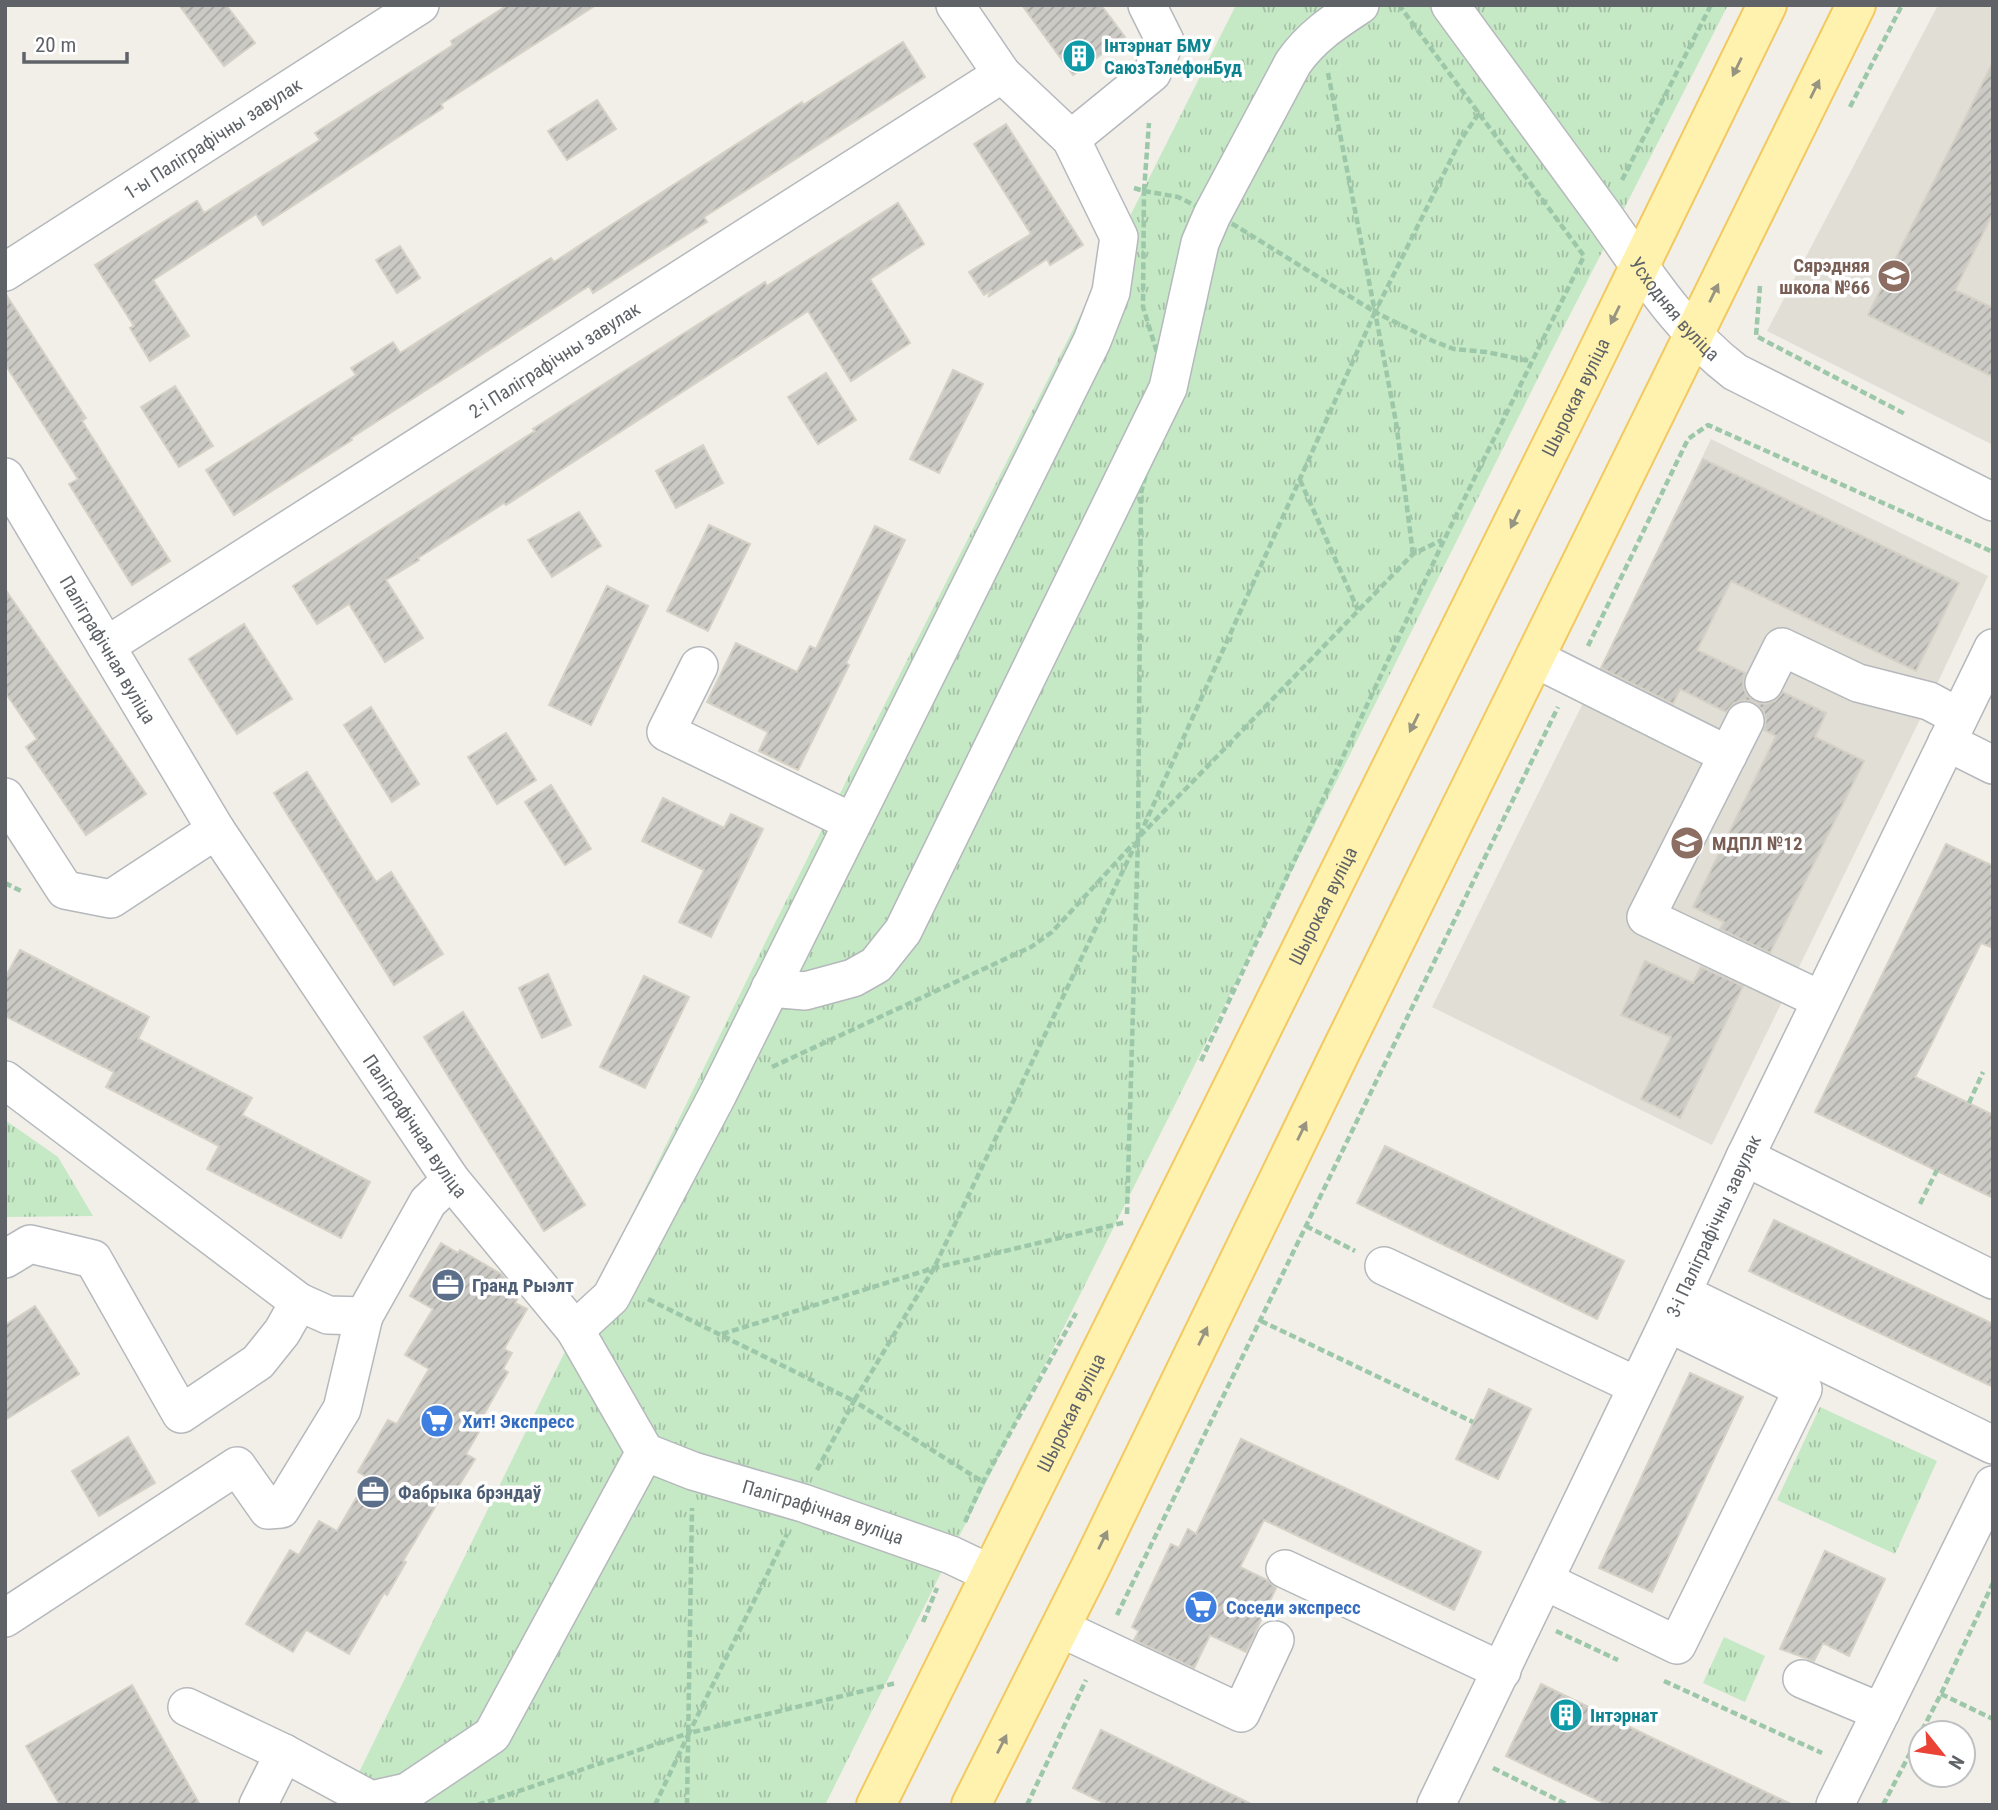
<svg xmlns="http://www.w3.org/2000/svg" width="1998" height="1810" font-family="'Roboto Condensed',sans-serif">
<defs>
<pattern id="grass-tufts" width="24" height="20" patternUnits="userSpaceOnUse" patternTransform="scale(1.75)"><rect width="24" height="20" fill="#c5e8c5"/><path d="M3 7l-1-3M5 7V3M7 7l1-3M15 17l-1-3M17 17v-4M19 17l1-3" fill="none" stroke="#a3c0a4"/></pattern>
<pattern id="building-hatch" width="6" height="6" patternUnits="userSpaceOnUse" patternTransform="scale(1.75)"><rect width="6" height="6" fill="#cccac5"/><path d="M-1 1l2-2M0 6l6-6M5 7l2-2" fill="none" stroke="#a9a8a4"/></pattern>
</defs>
<rect width="100%" height="100%" fill="#f1efe8"/>
<g fill="#e1ded6">
<path d="M1938,5H1993V445L1767,331Z"/>
<path d="M1711,439L1988,576L1929,701L1712,1145L1432,1007L1595,679Z"/>
</g>
<g fill="url(#grass-tufts)">
<path d="M1236,5H1728L1551,352L825,1805H343L769,935Z"/>
<path d="M5,1120L58,1157L93,1216L5,1217Z"/>
<path d="M1820,1407L1937,1461L1895,1554L1777,1500Z"/>
<path d="M1724,1637L1765,1656L1745,1702L1703,1683Z"/>
</g>
<g fill="url(#building-hatch)" stroke="#d6d1c6" stroke-width="2">
<path d="M179,5H226L255,43L224,66Z"/>
<path d="M508,5H596L441,104L443,108L263,225L256,214L153,280L189,336L150,361L130,328L134,326L95,265L197,201L204,213L320,140L315,133L453,45L451,41Z"/>
<path d="M1022,5H1101L1125,37L1073,75Z"/>
<path d="M903,42L925,77L704,217L707,222L593,293L589,286L351,438L352,440L234,515L206,470L356,375L351,368L393,342L400,353L551,258L554,262L802,102L803,105Z"/>
<path d="M1993,62V213L1955,290L1993,308V377L1868,315Z"/>
<path d="M597,100L616,129L567,160L548,131Z"/>
<path d="M1006,124L1083,245L1050,265L1047,259L988,297L992,290L984,295L969,272L1031,234L974,144Z"/>
<path d="M898,203L924,244L870,279L910,343L851,381L808,311L506,505L504,503L418,558L419,560L386,580L423,638L385,662L349,604L317,624L293,586L535,431L533,429L765,282L767,286Z"/>
<path d="M400,246L420,278L397,293L376,260Z"/>
<path d="M5,293L86,418L82,421L170,561L132,585L69,484L78,479L5,364Z"/>
<path d="M953,370L983,384L939,473L910,459Z"/>
<path d="M826,373L856,420L818,444L788,397Z"/>
<path d="M175,386L213,446L179,467L141,407Z"/>
<path d="M703,445L723,483L676,508L656,471Z"/>
<path d="M1703,459L1959,583L1916,671L1731,581L1697,650L1745,673L1743,684L1746,694L1755,702L1765,704L1775,701L1783,692L1826,713L1815,737L1864,761L1770,953L1720,929L1724,922L1693,907L1776,736L1764,730L1766,719L1763,710L1755,703L1745,700L1734,703L1726,712L1680,689L1673,704L1601,668Z"/>
<path d="M579,512L601,546L552,577L528,540Z"/>
<path d="M709,525L750,544L708,631L667,611Z"/>
<path d="M875,526L905,540L846,663L849,665L798,770L759,751L768,732L707,702L736,643L797,672L810,646L816,649Z"/>
<path d="M607,586L648,606L591,725L549,705Z"/>
<path d="M5,589L146,794L86,835L26,747L37,739L5,692Z"/>
<path d="M244,624L292,699L237,734L189,659Z"/>
<path d="M371,707L419,784L392,802L344,725Z"/>
<path d="M506,733L536,780L497,804L468,757Z"/>
<path d="M307,772L376,882L391,872L443,954L394,985L274,793Z"/>
<path d="M551,785L591,849L565,865L525,802Z"/>
<path d="M663,798L724,828L731,814L763,829L711,937L679,922L704,870L642,841Z"/>
<path d="M1946,844L1993,866V948L1981,943L1915,1077L1993,1115V1198L1815,1112Z"/>
<path d="M20,950L149,1017L138,1039L252,1098L242,1115L370,1182L341,1238L207,1169L219,1146L106,1087L114,1072L5,1016V978Z"/>
<path d="M1645,961L1693,983L1701,967L1743,986L1680,1118L1641,1099L1671,1037L1621,1015Z"/>
<path d="M548,974L571,1025L542,1038L519,988Z"/>
<path d="M644,976L689,997L645,1088L600,1067Z"/>
<path d="M463,1012L585,1205L544,1231L424,1037Z"/>
<path d="M1385,1146L1624,1261L1597,1319L1357,1203Z"/>
<path d="M1774,1220L1993,1324V1387L1749,1271Z"/>
<path d="M441,1243L458,1253L460,1250L501,1274L519,1296L515,1303L527,1309L504,1349L512,1353L503,1369L508,1372L480,1421L484,1423L466,1454L475,1459L449,1502L441,1497L403,1561L406,1562L387,1595L384,1593L349,1654L306,1630L293,1652L246,1624L290,1550L299,1555L319,1521L337,1531L368,1478L358,1472L388,1420L397,1424L429,1369L405,1355L433,1309L410,1296Z"/>
<path d="M35,1306L79,1374L5,1420V1325Z"/>
<path d="M1690,1373L1743,1397L1652,1592L1599,1568Z"/>
<path d="M1489,1389L1531,1409L1498,1479L1456,1459Z"/>
<path d="M128,1437L155,1483L99,1516L72,1471Z"/>
<path d="M1241,1439L1481,1552L1454,1610L1264,1520L1240,1567L1267,1580L1276,1588L1246,1652L1210,1635L1194,1668L1134,1640L1139,1631L1132,1627L1171,1544L1179,1548L1188,1529L1196,1534Z"/>
<path d="M1825,1551L1885,1579L1849,1656L1823,1643L1814,1661L1780,1649Z"/>
<path d="M1541,1684L1669,1746L1793,1805H1608L1506,1756Z"/>
<path d="M132,1685L200,1805H60L26,1746Z"/>
<path d="M1101,1730L1253,1805H1108L1073,1788Z"/>
</g>
<g fill="none" stroke-linecap="round" stroke-linejoin="round">
<defs>
<g id="minor">
<path id="s1" d="M1450,5C1502,76 1553,147 1605,217C1644,272 1681,331 1735,372L1993,502"/>
<path d="M1071,139L1152,73L1165,41L1147,5"/>
<path id="s2" d="M5,272L420,5"/>
<path id="s3" d="M5,477L216,830L451,1180L575,1330L645,1452L693,1471L803,1503L951,1555L991,1574"/>
<path id="s4" d="M106,646L1002,74"/>
<path d="M1534,658L1728,755"/>
<path d="M699,666L666,732L852,822"/>
<path d="M1764,683L1782,647L1858,683L1929,701L1959,717"/>
<path d="M1745,721L1646,917L1821,1000"/>
<path d="M1947,742L1993,765"/>
<path d="M5,797L65,890L111,899L216,830"/>
<path d="M770,988L805,991L853,978L876,965L903,931L1168,388L1200,243L1212,215L1293,63C1311,37 1334,22 1360,5"/>
<path d="M5,1080L299,1302"/>
<path d="M1745,1157L1993,1280"/>
<path d="M5,1259L30,1244L93,1259L181,1414L258,1362L282,1332L299,1302L328,1315L364,1316L428,1202L451,1180"/>
<path d="M1384,1266L1637,1386"/>
<path d="M1682,1293L1993,1445"/>
<path d="M575,1330L611,1297L718,1094L1092,341L1111,292L1119,237L1071,139L1002,74L955,5"/>
<path d="M1285,1569L1502,1671"/>
<path d="M1545,1581L1677,1645L1803,1389L1668,1323"/>
<path d="M5,1618L237,1466L268,1510L281,1509L342,1409L364,1316"/>
<path d="M1060,1628L1241,1713L1275,1640"/>
<path d="M1802,1679L1881,1712"/>
<path d="M187,1707L284,1753L371,1800L407,1792L492,1735L645,1452"/>
<path d="M258,1805L284,1753"/>
<path id="s5" d="M1436,1805L1668,1323L1745,1157L1993,648"/>
<path d="M1835,1805L1993,1485"/>
</g>
<g id="major">
<path id="s6" d="M876,1805L1581,386L1767,5"/>
<path d="M971,1805L1090,1568L1339,1055L1856,5"/>
</g>
</defs>
<use href="#minor" stroke="#b5b8bc" stroke-width="40"/>
<use href="#major" stroke="#f2c960" stroke-width="42"/>
<g stroke="#9cc7a9" stroke-width="4.5" stroke-dasharray="7 3.5" stroke-linecap="butt">
<path d="M1328,73L1375,312L1433,341L1454,349L1486,352L1530,361"/>
<path d="M1850,107L1902,5"/>
<path d="M1622,180L1711,5"/>
<path d="M1134,188L1144,191L1149,123"/>
<path d="M1144,191L1178,197L1236,226L1375,312L1138,839L1141,493L1168,388L1143,307Z"/>
<path d="M1760,286L1756,336L1905,414"/>
<path d="M1300,480L1358,610"/>
<path d="M1413,554L1396,422L1375,312L1460,141L1479,113"/>
<path d="M1588,646L1688,439L1708,425L1993,552"/>
<path d="M1140,836L1413,554L1442,540"/>
<path d="M5,883L21,891"/>
<path d="M1201,1061L1444,540L1584,256L1399,5"/>
<path d="M772,1067L1031,947L1052,932L1134,843"/>
<path d="M1969,1103L1983,1072"/>
<path d="M1920,1204L1937,1170"/>
<path d="M1306,1226L1355,1251"/>
<path d="M648,1299L854,1401L934,1268L1138,839L1127,1214"/>
<path d="M1261,1321L1473,1422"/>
<path d="M722,1334L934,1268L1126,1222"/>
<path d="M817,1470L854,1401L983,1482"/>
<path d="M965,1522L983,1482L1076,1313"/>
<path d="M1117,1615L1558,707"/>
<path d="M923,1622L937,1588"/>
<path d="M1556,1631L1618,1660"/>
<path d="M1664,1681L1822,1753"/>
<path d="M1941,1694L1993,1719"/>
<path d="M1493,1768L1568,1805"/>
<path d="M478,1805L689,1733L787,1534"/>
<path d="M655,1805L689,1733L896,1683"/>
<path d="M687,1805L692,1508"/>
<path d="M1027,1805L1086,1680"/>
<path d="M1883,1805L1941,1694L1993,1583"/>
</g>
<use href="#minor" stroke="#fff" stroke-width="37"/>
<use href="#major" stroke="#fff2af" stroke-width="38"/>
</g>
<defs><path id="oneway-solid" d="M-6-.8H1V-3.2L6.5 0L1 3.2V.8H-6Z" transform="scale(1.75)"/></defs>
<g fill="#979581">
<use href="#oneway-solid" transform="translate(1737 67) rotate(116)"/>
<use href="#oneway-solid" transform="translate(1815 89) rotate(-64)"/>
<use href="#oneway-solid" transform="translate(1714 293) rotate(-64)"/>
<use href="#oneway-solid" transform="translate(1615 315) rotate(116)"/>
<use href="#oneway-solid" transform="translate(1515 519) rotate(116)"/>
<use href="#oneway-solid" transform="translate(1414 723) rotate(116)"/>
<use href="#oneway-solid" transform="translate(1302 1131) rotate(-64)"/>
<use href="#oneway-solid" transform="translate(1203 1336) rotate(-64)"/>
<use href="#oneway-solid" transform="translate(1103 1540) rotate(-64)"/>
<use href="#oneway-solid" transform="translate(1002 1744) rotate(-63)"/>
</g>
<defs>
<symbol id="building-disc" viewBox="-11 -11 22 22"><circle r="9.5" fill="#0f9aa8" stroke="#fff"/><path d="M-4-6H4V6H1V3H-1V6H-4ZM-2.5-4.3h1.7v1.8h-1.7ZM.8-4.3h1.7v1.8H.8ZM-2.5-1h1.7V.8h-1.7ZM.8-1h1.7V.8H.8Z" fill="#fff"/></symbol>
<symbol id="school-disc" viewBox="-11 -11 22 22"><circle r="9.5" fill="#8d6e63" stroke="#fff"/><path d="M0-5L7-2L0 1L-7-2ZM-4 1L0 2.5L4 1V4Q0 6-4 4Z" fill="#fff"/></symbol>
<symbol id="university-disc" viewBox="-11 -11 22 22"><circle r="9.5" fill="#8d6e63" stroke="#fff"/><path d="M0-5L7-2L0 1L-7-2ZM-4 1L0 2.5L4 1V4Q0 6-4 4Z" fill="#fff"/></symbol>
<symbol id="office-disc" viewBox="-11 -11 22 22"><circle r="9.5" fill="#5c6f8a" stroke="#fff"/><path d="M-6-3h4V-5.5h4V-3h4V5H-6ZM-1-4.5V-3h2v-1.5ZM-6 0V1H6V0Z" fill="#fff"/></symbol>
<symbol id="supermarket-disc" viewBox="-11 -11 22 22"><circle r="9.5" fill="#3f7fe0" stroke="#fff"/><path d="M-6-5.5h2.5l.6 2H6L4.5 2H-2.5L-4.4-4H-6ZM-1.5 3.2a1.3 1.3 0 1 0 .1 0ZM3 3.2a1.3 1.3 0 1 0 .1 0Z" fill="#fff"/></symbol>
</defs>
<g fill-rule="evenodd">
<use href="#building-disc" x="1060" y="37" width="38" height="38"/>
<use href="#school-disc" x="1875" y="257" width="38" height="38"/>
<use href="#university-disc" x="1668" y="824" width="38" height="38"/>
<use href="#office-disc" x="429" y="1266" width="38" height="38"/>
<use href="#supermarket-disc" x="418" y="1402" width="38" height="38"/>
<use href="#office-disc" x="354" y="1473" width="38" height="38"/>
<use href="#supermarket-disc" x="1182" y="1588" width="38" height="38"/>
<use href="#building-disc" x="1547" y="1696" width="38" height="38"/>
</g>
<g text-anchor="middle" dominant-baseline="central" stroke-width="7" stroke-linejoin="round" paint-order="stroke">
<g font-size="19" font-weight="bold" fill="#0d838f" stroke="#fff" text-anchor="start">
<text x="1104" y="45">Інтэрнат БМУ<tspan x="1104" dy="22">СаюзТэлефонБуд</tspan></text>
<text x="1590" y="1715">Інтэрнат</text>
</g>
<g font-size="19" fill="#5f6368" stroke="#fff">
<text stroke="none"><textPath href="#s2" startOffset="247">1-ы Паліграфічны завулак</textPath></text>
<text stroke="none"><textPath href="#s1" startOffset="378">Усходняя вуліца</textPath></text>
<text stroke="none"><textPath href="#s4" startOffset="532">2-і Паліграфічны завулак</textPath></text>
<text stroke="none"><textPath href="#s6" startOffset="1572">Шырокая вуліца</textPath></text>
<text stroke="none"><textPath href="#s3" startOffset="201">Паліграфічная вуліца</textPath></text>
<text stroke="none"><textPath href="#s6" startOffset="1004">Шырокая вуліца</textPath></text>
<text stroke="none"><textPath href="#s3" startOffset="768">Паліграфічная вуліца</textPath></text>
<text stroke="none"><textPath href="#s5" startOffset="642">3-і Паліграфічны завулак</textPath></text>
<text stroke="none"><textPath href="#s6" startOffset="438">Шырокая вуліца</textPath></text>
<text stroke="none"><textPath href="#s3" startOffset="1356">Паліграфічная вуліца</textPath></text>
</g>
<g font-size="19" font-weight="bold" fill="#785e54" stroke="#fff" text-anchor="end">
<text x="1870" y="265">Сярэдняя<tspan x="1870" dy="22">школа №66</tspan></text>
<text x="1712" y="843" text-anchor="start">МДПЛ №12</text>
</g>
<g font-size="19" font-weight="bold" fill="#4e5e75" stroke="#fff" text-anchor="start">
<text x="472" y="1285">Гранд Рыэлт</text>
<text x="398" y="1492">Фабрыка брэндаў</text>
</g>
<g font-size="19" font-weight="bold" fill="#366cbe" stroke="#fff" text-anchor="start">
<text x="462" y="1421">Хит! Экспресс</text>
<text x="1226" y="1607">Соседи экспресс</text>
</g>
</g>
<rect width="1998" height="1810" fill="none" stroke="#5f6368" stroke-width="14"/>
<g transform="translate(1942 1754) rotate(120)"><circle r="33" fill="#ffffff" stroke="#bfc1c3" stroke-width="2"/>
<path d="M0-5L12 26L0 18L-12 26Z" fill="#ea4335"/>
<text y="-10" font-size="19" font-weight="bold" text-anchor="middle" fill="#5f6368">N</text>
</g>
<path d="M24 52v10h103v-10" fill="none" stroke="#5f6368" stroke-width="3.5"/>
<text x="35" y="52" font-size="21" fill="#5f6368" stroke="#ffffff" stroke-width="5" paint-order="stroke">20 m</text>
</svg>
